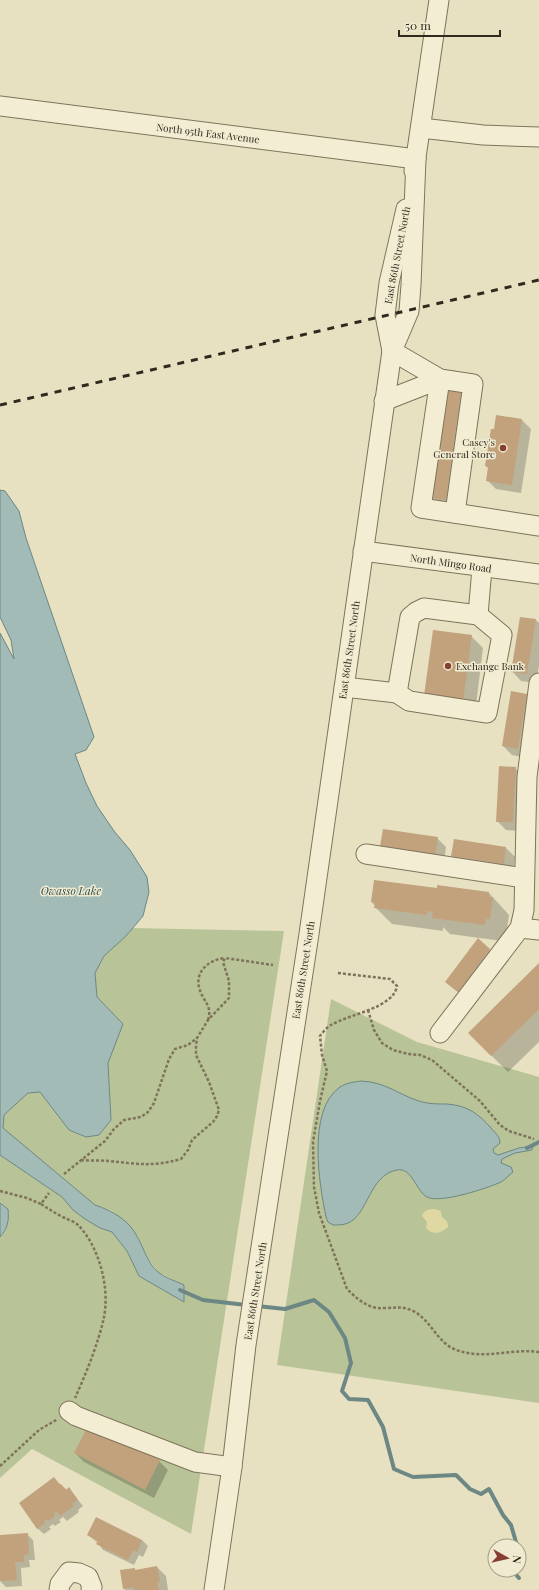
<svg xmlns="http://www.w3.org/2000/svg" width="539" height="1590" font-family="'Playfair Display',serif">
<rect width="100%" height="100%" fill="#e7e1c2"/>
<g fill="#b8c497">
<path d="M131,928L284,931L191,1534L32,1449L0,1478V1237L5,1231L8,1209L0,1203V1155L62,1197L73,1210L100,1228L112,1232L127,1251L139,1276L184,1302L183,1285L158,1272L146,1256L138,1237L112,1211L95,1205L3,1128L4,1115L28,1093L40,1092L69,1130L85,1137L99,1135L111,1120L108,1063L114,1045L109,1009L97,997L95,973L104,956L126,936Z"/>
<path d="M331,999L417,1042L539,1077V1403L277,1365Z"/>
</g>
<path fill="#e0d8a2" d="M435,1209L441,1211L442,1217C446,1220 448,1221 448,1227C441,1233 433,1236 426,1228L427,1222L422,1216C424,1210 428,1209 435,1209Z"/>
<g fill="#a3bbb7" stroke="#6c8784">
<path d="M0,490L5,491L19,511L26,538L94,737L86,750L75,754L86,783L97,806L114,831L130,850L147,877L149,892L143,916L126,936L104,956L95,973L97,997L123,1024L108,1063L111,1120L99,1135L86,1137L69,1130L40,1092L28,1093L4,1115L3,1128L95,1205C113,1211 129,1220 138,1238C144,1249 148,1264 158,1272C165,1278 176,1281 184,1285V1302L139,1276L127,1251L112,1232L100,1228L85,1219L73,1210L62,1197L0,1155V633L14,659L11,640L0,617Z"/>
<path d="M361,1081C386,1082 397,1094 419,1101C428,1104 437,1104 446,1104C466,1105 478,1113 491,1128C495,1133 500,1136 500,1143L493,1149L494,1153L498,1155L519,1148L533,1146L532,1150L515,1153L502,1159L501,1163L511,1167L513,1172C509,1175 506,1179 501,1182C488,1188 440,1204 427,1197C416,1191 412,1167 397,1170C369,1175 368,1215 348,1223C344,1225 338,1225 333,1225L328,1222L326,1217C319,1183 307,1110 340,1087C346,1083 354,1082 361,1081Z"/>
<path d="M0,1203L8,1209C9,1221 8,1228 0,1237Z"/>
</g>
<g fill="#0003">
<path d="M449,384L464,388L448,502L436,501L433,498Z"/>
<path d="M522,420L531,429L521,493L496,489L487,480L489,469L486,466Z"/>
<path d="M521,618L536,620L539,623V666L536,683L521,681L512,671Z"/>
<path d="M471,636L483,648L475,713L437,708Z"/>
<path d="M527,695L536,704L527,758L512,755L503,746Z"/>
<path d="M515,768L524,777L521,831L506,830L497,821Z"/>
<path d="M437,838L446,847L444,863L390,855L381,846Z"/>
<path d="M506,848L515,857L513,872L461,865L452,856Z"/>
<path d="M438,889L489,893L509,915L506,936L503,935L502,941L450,934L443,927V931L392,924L375,907V906L372,902Z"/>
<path d="M478,940L499,959L467,1000L446,982Z"/>
<path d="M539,965V1042L508,1072L469,1033Z"/>
<path d="M75,1453L159,1461L168,1470L154,1498L84,1462Z"/>
<path d="M54,1479L67,1490L69,1489L83,1506L78,1510L79,1512L67,1521L63,1517L59,1520L61,1522L55,1526L53,1524L49,1527L51,1529L44,1534L38,1529L20,1503Z"/>
<path d="M27,1534L33,1540L35,1560H29L30,1567L21,1568L22,1586L6,1587L0,1581V1536Z"/>
<path d="M88,1535L142,1540L148,1546L143,1557L139,1555L134,1565L103,1550L98,1543Z"/>
<path d="M157,1567L166,1576L168,1590H125L124,1588L135,1569L136,1571Z"/>
</g>
<g fill="none" stroke-linecap="round" stroke-linejoin="round">
<g stroke="#6c8784" stroke-width="4">
<path d="M527,1148L539,1142"/>
<path d="M180,1290L203,1300L246,1305"/>
<path d="M257,1306L285,1309L314,1300L329,1312L345,1338L351,1363L342,1391L349,1399L368,1400L383,1427L394,1469L413,1477L456,1475L470,1489L481,1494L489,1489L503,1515L511,1525L516,1542L509,1546"/>
<path d="M512,1570L519,1578"/>
</g>
</g>
<g fill="#c1a27c">
<path d="M448,383L462,385L446,500L432,498Z"/>
<path d="M496,415L522,419L512,485L486,481L488,467L485,466L491,429H494Z"/>
<path d="M520,617L536,619L527,674L511,672Z"/>
<path d="M433,630L472,635L463,701L424,696Z"/>
<path d="M511,691L527,694L518,749L502,746Z"/>
<path d="M499,766L516,767L513,822H496Z"/>
<path d="M383,829L438,837L435,855L380,846Z"/>
<path d="M454,839L506,847L504,864L451,856Z"/>
<path d="M374,880L437,888V885L489,892V897H493L490,919H486L485,925L432,918L433,912L427,911L426,915L374,908L375,903L371,902Z"/>
<path d="M478,938L490,949L458,992L445,982Z"/>
<path d="M539,963V1009L491,1056L468,1033Z"/>
<path d="M89,1424L160,1460L145,1490L74,1453Z"/>
<path d="M54,1477L60,1485L61,1484L66,1490L69,1487L78,1500L72,1504L74,1506L60,1516L57,1511L54,1513L55,1516L48,1521L47,1519L44,1521L45,1523L37,1529L19,1503Z"/>
<path d="M96,1517L142,1540L137,1552L133,1550L128,1560L96,1544L98,1541L87,1535Z"/>
<path d="M28,1533L29,1554L24,1555V1562H15L17,1580L0,1581V1535Z"/>
<path d="M157,1566L160,1582H157L159,1590H134L133,1587L123,1589L120,1570L135,1568V1570Z"/>
</g>
<g fill="none" stroke-linecap="round" stroke-linejoin="round">
<defs>
<g id="minor">
<path d="M0,106L416,159"/>
<path d="M421,128L483,135L539,137"/>
<path d="M414,171L439,0"/>
<path d="M392,351L385,315L389,283L406,209"/>
<path d="M392,351L440,379L473,384L455,513"/>
<path d="M440,379L421,508L539,526"/>
<path d="M384,401L440,379"/>
<path d="M363,551L539,574"/>
<path d="M424,608L478,615L502,635L487,713L409,701L397,693L410,617L416,612Z"/>
<path d="M478,615L482,568"/>
<path d="M344,687L397,693"/>
<path d="M366,854L524,878"/>
<path d="M520,928L539,930"/>
<path d="M440,1033L520,928L524,910L527,777L539,683"/>
<path d="M69,1411L76,1416L195,1462L232,1467"/>
<path d="M59,1590L60,1584L69,1572L79,1573L88,1577L92,1587L91,1590"/>
<path d="M214,1590L232,1467L246,1345L309,934L392,351L409,311L411,285L416,159"/>
</g>
</defs>
<use href="#minor" stroke="#7f735b" stroke-width="21"/>
<g stroke="#7f735b" stroke-width="2.5" stroke-dasharray="3 2" stroke-linecap="butt">
<path d="M338,973L390,979L397,986C394,1008 349,1014 331,1025C327,1027 323,1032 320,1036L322,1055L327,1071L320,1101L313,1142L314,1187L319,1213L347,1289C356,1298 369,1310 384,1308C394,1308 401,1306 411,1310C430,1318 436,1341 454,1349C482,1361 511,1348 539,1352"/>
<path d="M368,1010L374,1030L382,1043L393,1050L408,1054L420,1055L432,1060L480,1101L500,1125L509,1131L534,1139"/>
<path d="M208,1020C213,1005 202,1001 199,987C195,971 210,959 225,958"/>
<path d="M81,1160C90,1161 100,1160 109,1161C138,1164 152,1167 181,1159L188,1150L192,1140L213,1122L217,1116L219,1110L209,1082L196,1055V1045L197,1038L208,1020L229,998V981L223,962L225,958L273,965"/>
<path d="M64,1174L105,1141L114,1129L124,1120L141,1117L148,1112L154,1103L169,1059L175,1049L188,1045L197,1038"/>
<path d="M0,1191L27,1198L41,1204L49,1193"/>
<path d="M41,1204C49,1209 56,1214 65,1218C69,1220 75,1222 78,1225C99,1246 110,1288 104,1317C99,1341 86,1374 75,1398"/>
<path d="M0,1466L39,1430L58,1419"/>
</g>
<use href="#minor" stroke="#f3eed3" stroke-width="19"/>
<path stroke="#30291e" stroke-width="3" stroke-dasharray="7 7" stroke-linecap="butt" d="M0,405L539,280"/>
</g>
<g fill="#863e33" stroke="#f0ebd0" stroke-width="1.5">
<circle cx="503" cy="448" r="4"/>
<circle cx="448" cy="666" r="4"/>
</g>
<g text-anchor="middle" dominant-baseline="central" stroke-width="3" stroke-linejoin="round" paint-order="stroke">
<g font-size="10" fill="#30291e" stroke="#f0ebd0">
<text transform="translate(208 133) rotate(7)">North 95th East Avenue</text>
<text transform="translate(397 255) rotate(-79)">East 86th Street North</text>
<text transform="translate(451 563) rotate(8)">North Mingo Road</text>
<text transform="translate(349 650) rotate(-82)">East 86th Street North</text>
<text transform="translate(303 970) rotate(-81)">East 86th Street North</text>
<text transform="translate(255 1291) rotate(-81)">East 86th Street North</text>
</g>
<g font-size="10" fill="#30291e" stroke="#f0ebd0" text-anchor="end">
<text x="495" y="442">Casey's<tspan x="495" dy="12">General Store</tspan></text>
<text x="456" y="666" text-anchor="start">Exchange Bank</text>
</g>
<g font-size="11" font-style="italic" fill="#2f4c4e" stroke="#f0ebd0">
<text x="71" y="890">Owasso Lake</text>
</g>
</g>
<g transform="translate(507 1558) rotate(98)"><circle r="19" fill="#f0ebd0" stroke="#a39d89"/>
<path d="M0-3L7 15L0 10L-7 15Z" fill="#863e33"/>
<text y="-6" font-size="11" font-weight="bold" text-anchor="middle" fill="#30291e">N</text>
</g>
<path d="M399 30v6h101v-6" fill="none" stroke="#30291e" stroke-width="2"/>
<text x="405" y="30" font-size="12" fill="#30291e" stroke="#f0ebd0" stroke-width="3" paint-order="stroke">50 m</text>
</svg>
